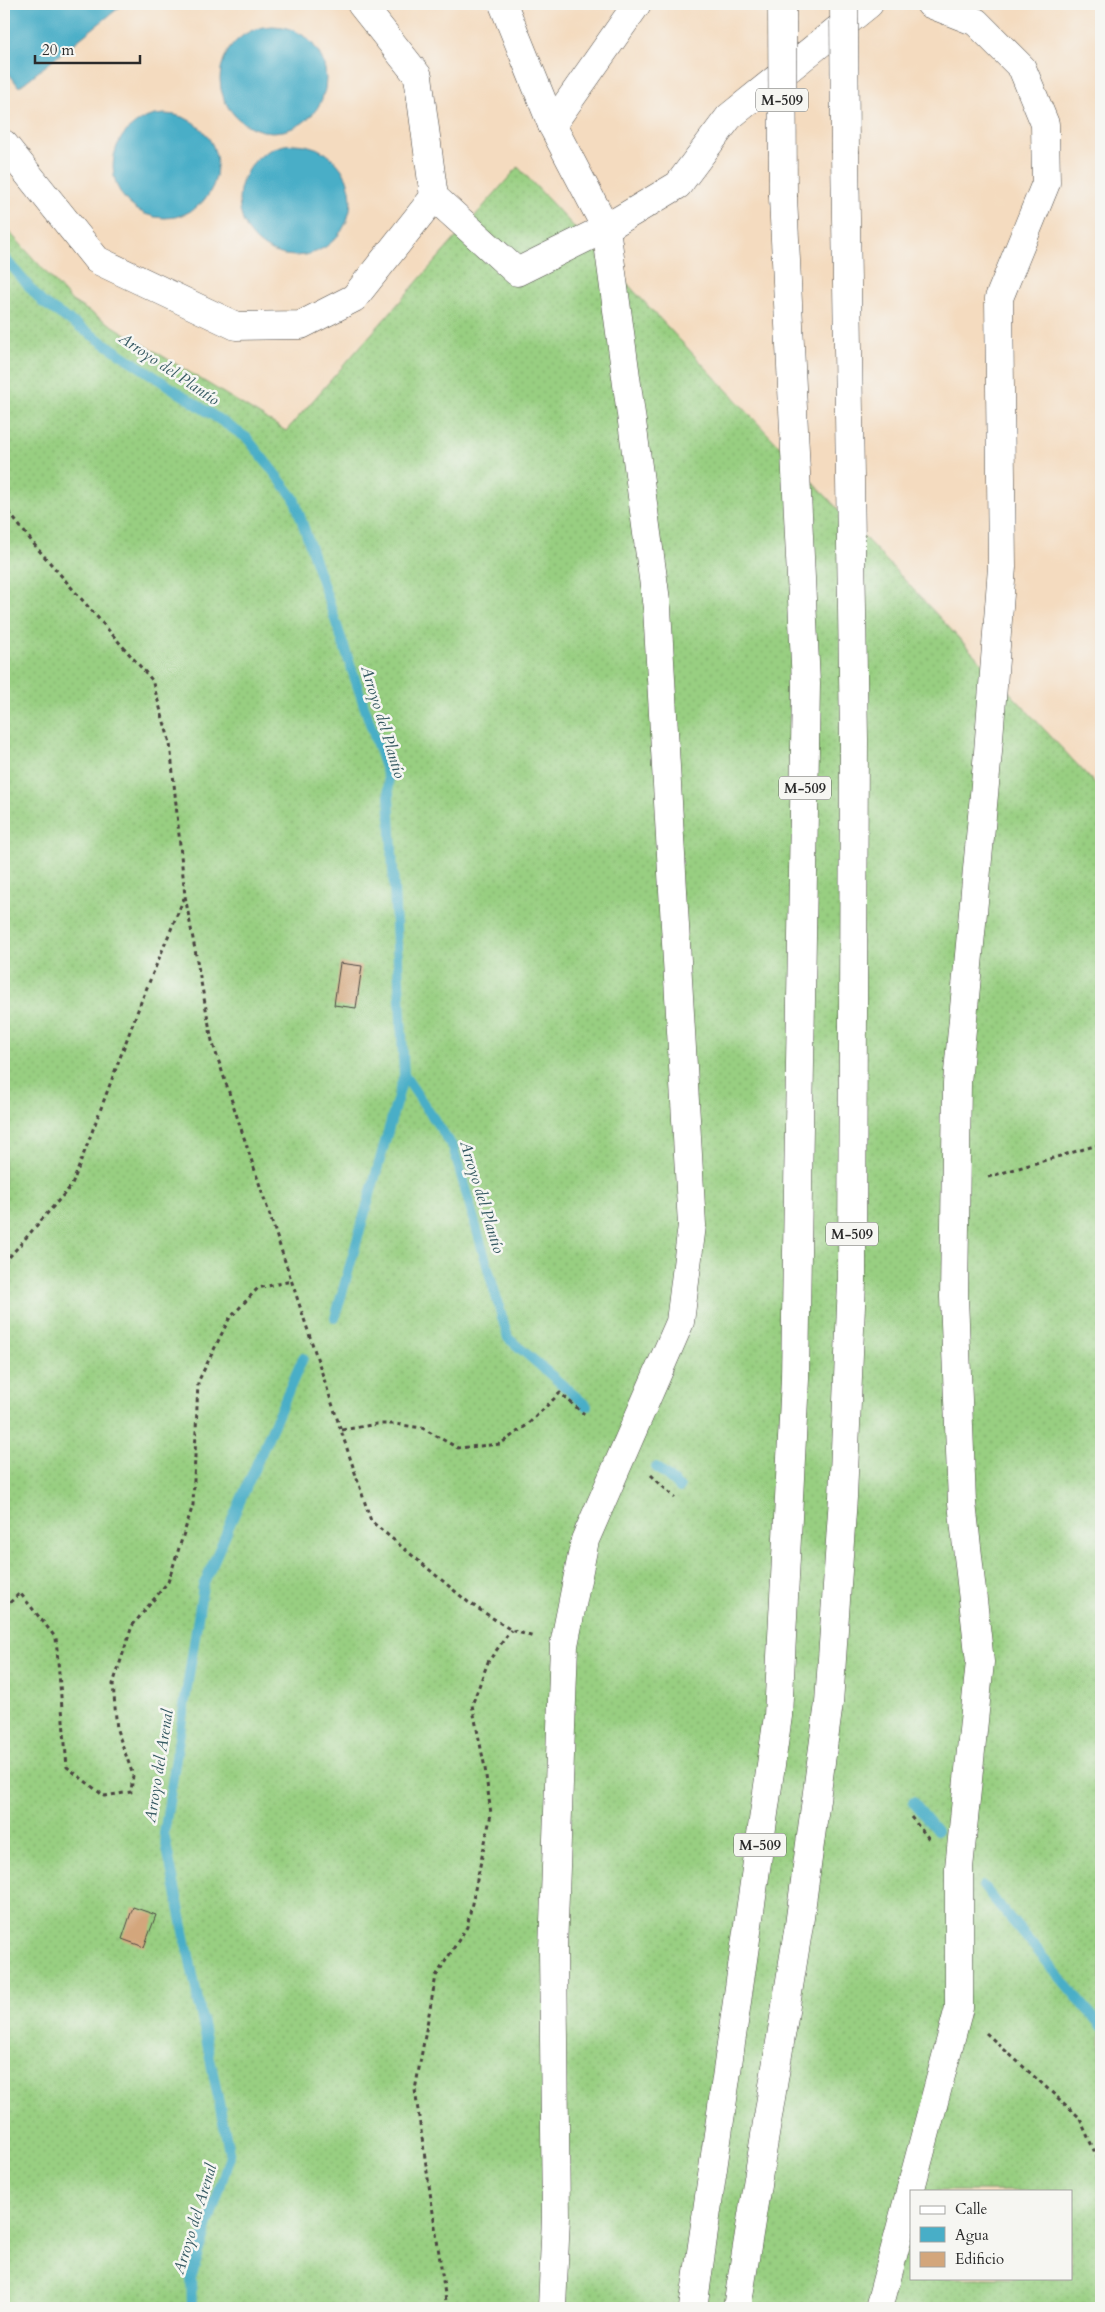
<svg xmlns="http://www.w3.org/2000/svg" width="1105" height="2312" font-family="Cardo,serif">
<defs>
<pattern id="grass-dots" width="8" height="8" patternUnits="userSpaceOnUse" patternTransform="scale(1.25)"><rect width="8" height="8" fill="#98cf81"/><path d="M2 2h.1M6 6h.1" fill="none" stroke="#83b270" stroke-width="1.8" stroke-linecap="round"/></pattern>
</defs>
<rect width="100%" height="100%" fill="#f6f6f2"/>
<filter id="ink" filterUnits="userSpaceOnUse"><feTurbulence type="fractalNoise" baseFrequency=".02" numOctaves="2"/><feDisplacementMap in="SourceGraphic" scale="10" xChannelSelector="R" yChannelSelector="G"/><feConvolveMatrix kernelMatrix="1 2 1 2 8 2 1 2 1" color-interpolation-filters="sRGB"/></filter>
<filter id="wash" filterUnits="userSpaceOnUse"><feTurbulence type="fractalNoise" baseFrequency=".0096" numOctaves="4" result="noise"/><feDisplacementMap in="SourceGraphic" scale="20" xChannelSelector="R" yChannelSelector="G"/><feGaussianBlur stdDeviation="1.12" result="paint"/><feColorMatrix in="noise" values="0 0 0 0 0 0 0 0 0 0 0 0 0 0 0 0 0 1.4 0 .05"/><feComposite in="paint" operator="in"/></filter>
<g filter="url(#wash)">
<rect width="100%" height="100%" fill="#f4dbbf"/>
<path fill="url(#grass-dots)" stroke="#627d56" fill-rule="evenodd" d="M518,167L1101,790V2308H4V226L72,301L286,431ZM911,2191H1071V2278H911Z"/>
<g fill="#48aec7" stroke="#3a6c79">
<path d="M4,4H118L120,7L19,87L4,67Z"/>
<circle cx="273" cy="79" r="53"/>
<circle cx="165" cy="166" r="52"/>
<circle cx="295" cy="200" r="56"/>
</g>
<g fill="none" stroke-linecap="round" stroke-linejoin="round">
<g stroke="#48aec7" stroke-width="10">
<path d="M4,257L42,302L247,438L294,498L388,777L404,1075L453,1147L508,1338L587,1406"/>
<path d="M335,1318L404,1075"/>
<path d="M656,1467L680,1488"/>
<path d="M913,1802L937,1831"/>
<path d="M983,1886L1101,2026"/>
<path d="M192,2308L191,2278L230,2156L164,1834L203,1586L303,1358"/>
</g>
</g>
<g id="blocks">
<g fill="#d3a67b">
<path d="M340,963L362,966L356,1008L334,1005Z"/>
<path d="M133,1907L156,1915L144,1947L122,1939Z"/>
</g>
</g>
</g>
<g filter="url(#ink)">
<use href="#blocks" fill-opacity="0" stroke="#494541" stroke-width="1"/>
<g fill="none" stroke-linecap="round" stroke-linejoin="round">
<defs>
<g id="minor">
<path d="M361,4L418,76L434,197L517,272L606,228L678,185L729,117L869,4"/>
<path d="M503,4L552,125L606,228L657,608L692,1225L680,1322L585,1540L564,1645L553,1950L556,2217L552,2308"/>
<path d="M552,125L637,4"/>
<path d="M4,144L97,260L236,326L301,325L354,298L434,197"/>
<path d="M879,2308L959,2008V1868L980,1662L962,1503L954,1297L957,1083L988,752L1002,567L999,298L1046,183L1045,124L1022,68L976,22L930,4"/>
</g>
<g id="highway">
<path d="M693,2308L778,1716L795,1379L806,684L783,197"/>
<path d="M737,2308L799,1925L829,1703L843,1497L852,1282L854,739L845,153"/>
</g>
</defs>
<use href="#minor" stroke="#494541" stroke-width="29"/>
<use href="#highway" stroke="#494541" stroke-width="29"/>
<g stroke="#494541" stroke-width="3" stroke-dasharray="4 4" stroke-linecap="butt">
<path d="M4,506L37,548L152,680L170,743L185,896L212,1041L371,1521L468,1602L511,1630L534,1637"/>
<path d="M988,1177L1101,1144"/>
<path d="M4,1263L72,1185L141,1002L184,898"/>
<path d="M342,1430L377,1424H395L422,1428L458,1448L500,1444L527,1425L560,1393L584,1414"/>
<path d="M651,1475L675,1498"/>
<path d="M4,1608L20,1593L56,1638L67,1767L104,1796L131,1792L133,1775L117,1730L113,1684L132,1626L168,1582L193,1505L198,1382L229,1319L258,1288L292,1281"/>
<path d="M911,1817L930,1840"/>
<path d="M986,2033L1079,2117L1101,2166"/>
<path d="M447,2308L415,2090L436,1976L467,1927L491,1814L485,1768L472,1705L488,1662L511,1630"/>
</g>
<use href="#minor" stroke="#fff" stroke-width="28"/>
<use href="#highway" stroke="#fff" stroke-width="28"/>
<defs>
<g id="highway-bridge">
<path d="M782,4L783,197"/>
<path d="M844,4L845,153"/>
</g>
</defs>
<use href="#highway-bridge" stroke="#494541" stroke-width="29" stroke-linecap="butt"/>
<use href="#highway-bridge" stroke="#fff" stroke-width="28"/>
</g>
</g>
<g text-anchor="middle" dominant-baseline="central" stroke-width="5" stroke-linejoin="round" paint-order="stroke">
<g fill="#f6f6f2" stroke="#686867" stroke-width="1">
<rect x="756" y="88.5" width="52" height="23" rx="4"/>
<rect x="779" y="776.5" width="52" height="23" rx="4"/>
<rect x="826" y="1222.5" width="52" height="23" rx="4"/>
<rect x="734" y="1833.5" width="52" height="23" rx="4"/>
</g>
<g font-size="14" font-weight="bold" fill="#2b2b2b">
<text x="782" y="100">M-509</text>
<text x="805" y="788">M-509</text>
<text x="852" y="1234">M-509</text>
<text x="760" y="1845">M-509</text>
</g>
<g font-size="16" font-style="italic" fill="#355962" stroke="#f6f6f2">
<text transform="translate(169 369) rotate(34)">Arroyo del Plantío</text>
<text transform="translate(383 722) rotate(73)">Arroyo del Plantío</text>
<text transform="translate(482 1197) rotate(73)">Arroyo del Plantío</text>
<text transform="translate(159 1766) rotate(-81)">Arroyo del Arenal</text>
<text transform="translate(195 2219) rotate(-73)">Arroyo del Arenal</text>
</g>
</g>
<rect width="1105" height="2312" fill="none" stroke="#f6f6f2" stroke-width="20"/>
<rect x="910" y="2190" width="162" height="90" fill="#f6f6f2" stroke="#a5a5a2"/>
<rect x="920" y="2206" width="25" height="8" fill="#ffffff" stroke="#a5a5a2"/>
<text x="955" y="2214" font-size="15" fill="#2b2b2b">Calle</text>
<rect x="920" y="2227" width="25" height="15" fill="#48aec7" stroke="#a5a5a2"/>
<text x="955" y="2240" font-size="15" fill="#2b2b2b">Agua</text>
<rect x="920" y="2252" width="25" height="15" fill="#d3a67b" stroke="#a5a5a2"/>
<text x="955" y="2264" font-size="15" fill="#2b2b2b">Edificio</text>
<path d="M35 55v8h105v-8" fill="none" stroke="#2b2b2b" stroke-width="2.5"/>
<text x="42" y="55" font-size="15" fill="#2b2b2b" stroke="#f6f6f2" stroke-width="4" paint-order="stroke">20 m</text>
</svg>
